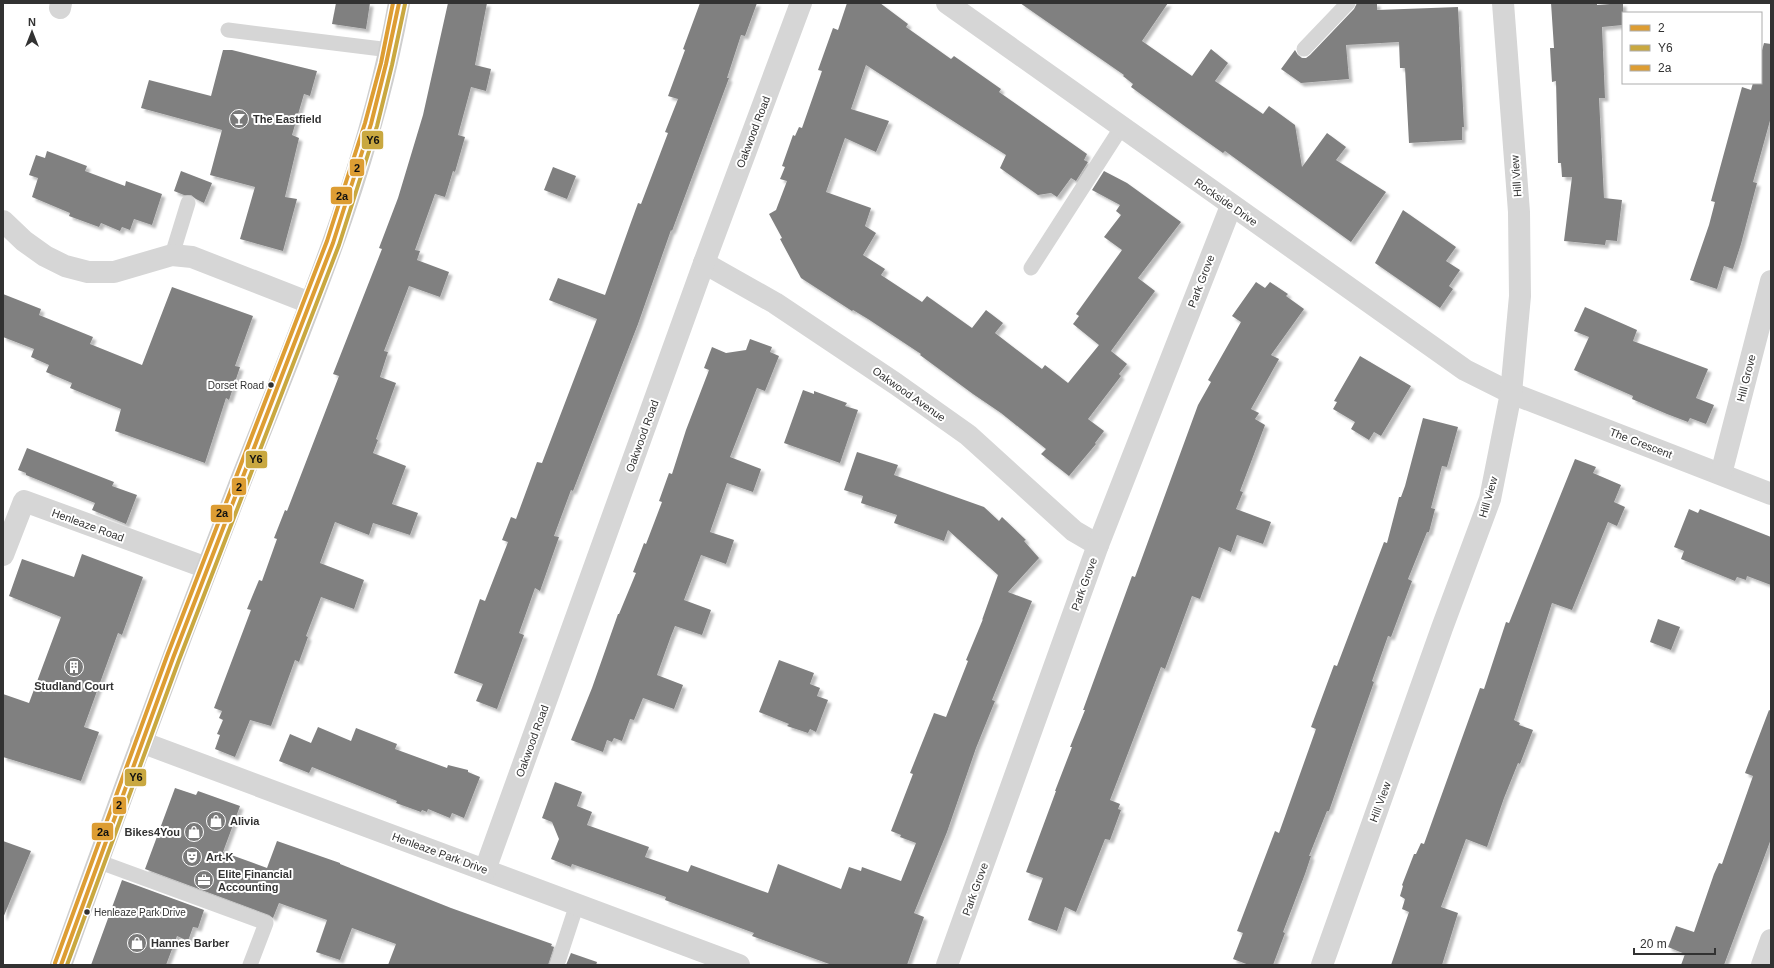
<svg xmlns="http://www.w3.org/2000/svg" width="1774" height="968" font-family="Helvetica,sans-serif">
<defs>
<filter id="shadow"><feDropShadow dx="3.5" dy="3.5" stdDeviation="1" flood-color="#0004"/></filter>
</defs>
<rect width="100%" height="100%" fill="#fff"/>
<g fill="#808080" filter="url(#shadow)">
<path d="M336,3H370L366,29L332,24Z"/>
<path d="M448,3H487L475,65L491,69L486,91L471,87L458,135L465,137L455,172L453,171L445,197L435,194L415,250L420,251L417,260L449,272L440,297L409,286L384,351L388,352L380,377L396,383L376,439L378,440L373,453L406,466L392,504L418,513L410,535L373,523L369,535L335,522L320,563L364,580L354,609L321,597L306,636L308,637L299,662L295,660L271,726L250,720L235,757L215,749L220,735L217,734L223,720L219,718L222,711L214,708L251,610L247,609L259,580L262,581L277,539L274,538L285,510L287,511L304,467L339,376L333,374L382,249L379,248L398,198L423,115Z"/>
<path d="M700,3H757L745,36L741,35L727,78H729L672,231L671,230L638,324L573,491L571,490L554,536L559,537L540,591L535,588L519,633L524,635L497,709L476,701L483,684L454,673L480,599L485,601L508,542L502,540L511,517L516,519L537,462L542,463L597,319L549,300L558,278L605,295L630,225L638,203L641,204L668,133L665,132L678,99L668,96L685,50L683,49Z"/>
<path d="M847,3H880L908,24L906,27L951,59L954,56L1001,89L999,92L1087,154L1084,160L1088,162L1076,181L1071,178L1057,197L1051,193L1038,195L1000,168L1006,155L866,65L851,109L889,121L876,152L845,138L826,192L871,208L865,226L876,233L863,255L885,269L881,275L922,302L927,296L972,328L986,310L1003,323L995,333L1042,369L1045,365L1068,383L1099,345L1073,324L1079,316L1076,314L1122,250L1104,237L1121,215L1116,211L1120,205L1092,190L1104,171L1127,183L1181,222L1138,278L1155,291L1111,351L1127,364L1119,374L1121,376L1088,419L1104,431L1095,443L1096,444L1069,476L1041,454L1046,449L1001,413L973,394L920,355L921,354L868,319L853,310L852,311L801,278L780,239L782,238L769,214L776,210L787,181L780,179L785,167L782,166L793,135L795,136L799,127L802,128L822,71L818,70L833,28L838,30Z"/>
<path d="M1020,3H1168L1142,41L1192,76L1211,49L1228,63L1215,81L1263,114L1269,106L1295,125L1302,167L1327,133L1346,147L1336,160L1386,192L1351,242L1225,151L1223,153L1186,127L1131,87L1133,84L1123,76L1124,75Z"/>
<path d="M1357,3H1377V10L1458,7L1464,127H1462V140L1409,143L1405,68H1400L1399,42L1346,45L1349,79L1301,83L1281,69L1295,50L1298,55L1302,58H1306L1310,55L1354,9Z"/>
<path d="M1551,3H1597V5L1623,3V25L1602,27L1605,98H1599L1604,198L1622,200L1617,241L1606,240L1605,245L1564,241L1572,177H1562L1561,163H1558L1556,81L1552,82L1550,48H1554Z"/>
<path d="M1764,43L1771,44V117L1753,182L1757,183L1741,244L1733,269L1724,266L1717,289L1690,280L1709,225L1715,202L1711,201L1742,87L1751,90L1753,83H1761V54Z"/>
<path d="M223,50H232L317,71L310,96L304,94L292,135L299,138L285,197L297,199L283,251L240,239L255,187L210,175L222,130L141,108L149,80L211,96Z"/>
<path d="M47,151L87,166L85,171L125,186L126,181L162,194L152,225L134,219L130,230L122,227L120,231L101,223L99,227L69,216L70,213L32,197L38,178L29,175L36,155L45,158Z"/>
<path d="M553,167L576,176L567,199L544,190Z"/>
<path d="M181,171L212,183L204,203L196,199L191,195H184L174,191Z"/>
<path d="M1403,210L1456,247L1446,261L1460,270L1449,286L1453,289L1440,308L1375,263Z"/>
<path d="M1256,282L1265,288L1270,282L1288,294L1286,296L1304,309L1271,355L1279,359L1251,409L1259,413L1255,419L1265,425L1240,491L1243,492L1236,509L1271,522L1263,544L1237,535L1231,552L1219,547L1200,599L1192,596L1165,669L1161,667L1110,800L1120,804L1118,809L1121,810L1110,840L1105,839L1076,912L1065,907L1057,931L1028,920L1043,878L1026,872L1056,791H1055L1072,747H1070L1085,710H1083L1132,576L1135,577L1198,405L1211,382L1208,380L1241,322L1232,316Z"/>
<path d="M172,287L253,316L235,366L240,367L229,400L226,398L205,463L115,431L121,409L70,388L72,383L46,372L49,365L31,357L34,349L3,337V294L41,309L39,315L93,337L90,344L142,365Z"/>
<path d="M1585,307L1637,330L1633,341L1708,369L1696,398L1714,405L1706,424L1690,418L1688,422L1667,414L1632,399L1633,396L1574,370L1589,337L1574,331Z"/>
<path d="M750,339L772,347L770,352L779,356L765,391L757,388L730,457L761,469L753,492L727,483L710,532L734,540L726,564L701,555L684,600L711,610L702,635L675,626L671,636L657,675L683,685L674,709L643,698L634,720L630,719L622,741L614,738L612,742L607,740L603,752L571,740L592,688L618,614H619L636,573L633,572L644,543L646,544L662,502L659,501L669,473L672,474L686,430L709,370L704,368L712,347L726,353L746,350Z"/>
<path d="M1360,356L1411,386L1381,436L1374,432L1369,440L1351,429L1355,422L1333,409L1337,402L1334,401Z"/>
<path d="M803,390L814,394V391L847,403L845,406L858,410L840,463L784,443Z"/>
<path d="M1423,418L1458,427L1447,467L1442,466L1431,508L1435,509L1429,532H1427L1408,579L1412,581L1391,637L1388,636L1372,681L1374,682L1329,811H1327L1309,856H1311L1305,874L1283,932L1285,933L1273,965H1249L1233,959L1243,933L1237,931L1275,831L1279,833L1316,729L1311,727L1334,665L1337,666L1384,542L1387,543L1399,497H1401L1405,486Z"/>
<path d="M27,448L114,482L112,486L137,495L126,524L92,510L95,503L26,475V473L18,470Z"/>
<path d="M857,452L898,465L894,475L984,507L999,521L1002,517L1026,540L1024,541L1039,558L1008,592L1032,601L992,700L995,701L976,748L947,832L914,913L924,917L907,965H832L752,936L754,933L665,900L666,897L572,864L571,867L551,859L559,839L552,822L542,818L555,782L582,792L577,806L592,812L587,825L649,847L645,857L688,872L691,865L768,893L778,864L841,889L849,867L861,871L862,867L901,881L916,843L900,837L901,835L891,831L913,774L910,773L934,713L946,717L968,661L966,660L983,619L982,620L998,575L948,530L944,541L894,523L897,515L861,503L863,496L844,490Z"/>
<path d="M1575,459L1596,467L1593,473L1621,485L1614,502L1625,507L1617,526L1608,522L1572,610L1552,603L1514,720L1520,723L1519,725L1533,730L1520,764L1518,763L1504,798L1487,847L1466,839L1441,907L1458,913L1442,965H1391L1409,912L1402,909L1405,899L1400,896L1403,886L1402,885L1414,854H1416L1421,843L1424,844L1480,688L1484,689L1506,622L1509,623Z"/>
<path d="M1689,509L1698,513L1700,509L1771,537V585L1747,576L1746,580L1737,577L1735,581L1681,559L1684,551L1674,547Z"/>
<path d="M82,554L143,577L122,635L118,633L84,727L99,732L81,781L3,757V694L29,703L61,617L9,596L22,559L74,577Z"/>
<path d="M1658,619L1680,627L1671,650L1650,642Z"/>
<path d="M779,660L814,673L810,684L820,688L817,696L828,700L816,732L810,729L808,733L787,726L789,724L759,712Z"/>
<path d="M1769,710L1771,711V839L1724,965H1681L1685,954L1668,947L1676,926L1694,932L1714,874L1719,863L1722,864L1753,776L1745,773Z"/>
<path d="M318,727L351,741L356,728L397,744L395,749L447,768L448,765L468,770V772L480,777L464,818L452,813L450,818L428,809L427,812L422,810L421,812L396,803L397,801L312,767L309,773L279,761L290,734L311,743Z"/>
<path d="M175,788L196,795L198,791L240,806L223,852L267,868L277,841L340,863V864L451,908L552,944L551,946L554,947L548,965H388L396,944L352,928L340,960L316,952L327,920L279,903L273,918L269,915L145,869Z"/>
<path d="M3,841L31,851L3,918Z"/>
<path d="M122,880L204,910L198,928L193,927L188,941L177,936L166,965H91Z"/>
<path d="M571,953L597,962L596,965H566Z"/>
</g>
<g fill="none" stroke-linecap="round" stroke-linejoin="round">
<g stroke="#d6d6d6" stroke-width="15">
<path d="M228,30L390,50"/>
<path d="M1304,49L1348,3"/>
<path d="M172,255L188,203"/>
<path d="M1031,268L1121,128"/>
<path d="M97,861L266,923L250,965"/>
<path d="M557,965L577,904"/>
</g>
<g stroke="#d6d6d6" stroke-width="22">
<path d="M947,3L1465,370L1511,393L1771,494"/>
<path d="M60,8L61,3"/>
<path d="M3,221L24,241L45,256L65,266L88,272H114L172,255L192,257L310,303"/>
<path d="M704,263L775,303L896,384L968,435L1074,531L1098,545"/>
<path d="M1721,474L1771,281"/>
<path d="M3,555L24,501L207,568"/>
<path d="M141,742L739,965"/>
<path d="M485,870L704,263L801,3"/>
<path d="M947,965L1098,545L1231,206"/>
<path d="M1322,965L1442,628L1490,499L1511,393L1520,296L1519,212L1503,3"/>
<path d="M1762,965L1771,940"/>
</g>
<path stroke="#cfcfcf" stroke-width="22" d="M61,965C119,801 180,637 243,475C304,321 370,167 399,3"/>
<defs>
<path id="bus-1" d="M61,965L173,658L333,243L371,124L386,64L399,3"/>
<path id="bus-2" d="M67,965L179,660L339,245L377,126L392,65L405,4"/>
<path id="bus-3" d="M55,963L167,656L327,241L365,123L381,63L393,3"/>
</defs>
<use href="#bus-1" stroke="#fff" stroke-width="7"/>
<use href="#bus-2" stroke="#fff" stroke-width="7"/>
<use href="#bus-3" stroke="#fff" stroke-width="7"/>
<use href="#bus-1" stroke="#dd9d33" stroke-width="4"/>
<use href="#bus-2" stroke="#c9a840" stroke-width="4"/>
<use href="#bus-3" stroke="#dd9d33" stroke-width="4"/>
</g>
<defs>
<symbol id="bar-disc" viewBox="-11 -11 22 22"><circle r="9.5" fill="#7a7a7a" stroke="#fff"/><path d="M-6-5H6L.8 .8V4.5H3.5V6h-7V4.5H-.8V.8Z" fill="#fff"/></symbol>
<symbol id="building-disc" viewBox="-11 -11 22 22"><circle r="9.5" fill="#7a7a7a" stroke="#fff"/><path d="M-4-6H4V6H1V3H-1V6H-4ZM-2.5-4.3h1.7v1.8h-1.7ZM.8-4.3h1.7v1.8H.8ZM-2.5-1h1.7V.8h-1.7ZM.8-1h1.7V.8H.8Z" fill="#fff"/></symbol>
<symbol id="shop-disc" viewBox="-11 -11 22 22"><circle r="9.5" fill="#7a7a7a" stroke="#fff"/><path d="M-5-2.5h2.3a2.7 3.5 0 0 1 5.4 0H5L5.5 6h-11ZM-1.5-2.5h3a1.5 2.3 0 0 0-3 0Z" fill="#fff"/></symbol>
<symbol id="theatre-disc" viewBox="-11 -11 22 22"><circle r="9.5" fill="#7a7a7a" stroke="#fff"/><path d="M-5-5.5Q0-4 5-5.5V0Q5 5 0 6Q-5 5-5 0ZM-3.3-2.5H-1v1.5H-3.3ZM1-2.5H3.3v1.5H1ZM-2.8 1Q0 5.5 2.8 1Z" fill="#fff"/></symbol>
<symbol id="office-disc" viewBox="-11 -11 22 22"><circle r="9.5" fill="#7a7a7a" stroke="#fff"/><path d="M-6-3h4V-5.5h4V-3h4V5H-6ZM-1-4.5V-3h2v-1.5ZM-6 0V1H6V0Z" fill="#fff"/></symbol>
</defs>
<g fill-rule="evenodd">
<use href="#bar-disc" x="228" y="108" width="22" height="22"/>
<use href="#building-disc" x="63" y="656" width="22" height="22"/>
<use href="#shop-disc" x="205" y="810" width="22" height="22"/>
<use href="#shop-disc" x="183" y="821" width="22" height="22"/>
<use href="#theatre-disc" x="181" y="846" width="22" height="22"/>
<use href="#office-disc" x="193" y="869" width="22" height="22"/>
<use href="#shop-disc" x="126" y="932" width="22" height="22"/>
</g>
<g fill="#323232" stroke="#fff" stroke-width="1.5">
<circle cx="271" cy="385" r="3.5"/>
<circle cx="87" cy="912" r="3.5"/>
</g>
<g text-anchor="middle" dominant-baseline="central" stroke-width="4" stroke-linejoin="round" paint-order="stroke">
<g font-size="10" fill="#323232" stroke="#fff" text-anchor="end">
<text x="264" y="385">Dorset Road</text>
<text x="94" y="912" text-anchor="start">Henleaze Park Drive</text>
</g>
<g font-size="11" font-weight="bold" fill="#323232" stroke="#fff" text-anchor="start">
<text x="253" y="119">The Eastfield</text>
<text x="74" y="686" text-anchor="middle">Studland Court</text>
<text x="230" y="821">Alivia</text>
<text x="180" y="832" text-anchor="end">Bikes4You</text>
<text x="206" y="857">Art-K</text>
<text x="218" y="874">Elite Financial<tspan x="218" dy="13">Accounting</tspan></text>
<text x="151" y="943">Hannes Barber</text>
</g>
<g font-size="11" fill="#323232" stroke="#fff">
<text transform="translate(753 132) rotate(-69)">Oakwood Road</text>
<text transform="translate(1516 176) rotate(-94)">Hill View</text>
<text transform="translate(1226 202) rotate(35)">Rockside Drive</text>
<text transform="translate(1201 281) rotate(-69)">Park Grove</text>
<text transform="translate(1746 378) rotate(-76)">Hill Grove</text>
<text transform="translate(909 394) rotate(35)">Oakwood Avenue</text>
<text transform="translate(642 436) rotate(-70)">Oakwood Road</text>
<text transform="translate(1641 443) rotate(21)">The Crescent</text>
<text transform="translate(1488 497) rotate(-74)">Hill View</text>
<text transform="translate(88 525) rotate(20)">Henleaze Road</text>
<text transform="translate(1084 584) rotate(-70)">Park Grove</text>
<text transform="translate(532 741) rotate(-70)">Oakwood Road</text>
<text transform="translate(1380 802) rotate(-70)">Hill View</text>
<text transform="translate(440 853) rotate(20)">Henleaze Park Drive</text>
<text transform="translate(975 889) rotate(-70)">Park Grove</text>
</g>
</g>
<g stroke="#fff" stroke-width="1.5">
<rect x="361" y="130" width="23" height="20" rx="4" fill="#c9a840"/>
<rect x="349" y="158" width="16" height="19" rx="4" fill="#dd9d33"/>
<rect x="330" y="186" width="23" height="19" rx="4" fill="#dd9d33"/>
<rect x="245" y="450" width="23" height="19" rx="4" fill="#c9a840"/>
<rect x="231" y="477" width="16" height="19" rx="4" fill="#dd9d33"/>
<rect x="210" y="504" width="23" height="19" rx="4" fill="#dd9d33"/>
<rect x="124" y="768" width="23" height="19" rx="4" fill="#c9a840"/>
<rect x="112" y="796" width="15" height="19" rx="4" fill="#dd9d33"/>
<rect x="91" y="822" width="23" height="19" rx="4" fill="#dd9d33"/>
</g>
<g font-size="11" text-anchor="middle" font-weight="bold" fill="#111">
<text x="373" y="144">Y6</text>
<text x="357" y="172">2</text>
<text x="342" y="200">2a</text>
<text x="256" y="463">Y6</text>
<text x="239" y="491">2</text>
<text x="222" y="517">2a</text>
<text x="136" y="781">Y6</text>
<text x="119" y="809">2</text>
<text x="103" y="836">2a</text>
</g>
<rect width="1774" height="968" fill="none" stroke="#323232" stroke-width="8"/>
<rect x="1622" y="12" width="140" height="72" fill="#ffffff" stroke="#adadad"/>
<rect x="1630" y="25" width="20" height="6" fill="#dd9d33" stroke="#adadad"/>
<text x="1658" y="32" font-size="12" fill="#323232">2</text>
<rect x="1630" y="45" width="20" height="6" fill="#c9a840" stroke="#adadad"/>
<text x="1658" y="52" font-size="12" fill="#323232">Y6</text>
<rect x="1630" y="65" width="20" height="6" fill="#dd9d33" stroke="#adadad"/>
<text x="1658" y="72" font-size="12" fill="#323232">2a</text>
<g transform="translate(32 32)" stroke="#ffffff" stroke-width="3" paint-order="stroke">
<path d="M0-3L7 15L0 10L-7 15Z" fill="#323232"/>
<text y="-6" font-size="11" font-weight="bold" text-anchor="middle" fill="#323232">N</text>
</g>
<path d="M1634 948v6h81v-6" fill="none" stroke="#323232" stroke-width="2"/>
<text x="1640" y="948" font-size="12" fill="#323232" stroke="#ffffff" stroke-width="3" paint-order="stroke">20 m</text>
</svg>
